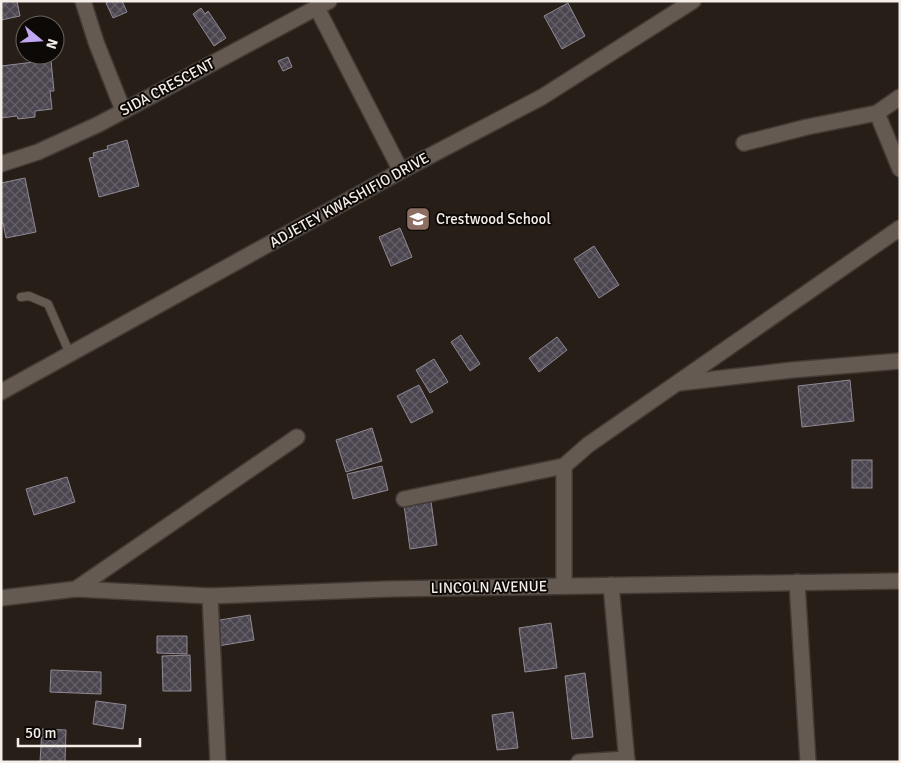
<svg xmlns="http://www.w3.org/2000/svg" width="901" height="763" font-family="Signika,sans-serif">
<defs>
<pattern id="building-cross-hatch" width="8" height="8" patternUnits="userSpaceOnUse" patternTransform="scale(1.25)"><rect width="8" height="8" fill="#4b4550"/><path d="M0 0l8 8M0 8l8-8" fill="none" stroke="#666069"/></pattern>
</defs>
<rect width="100%" height="100%" fill="#271e17"/>
<g fill="url(#building-cross-hatch)" stroke="#8f8995">
<path d="M1,1H17L20,16L1,20Z"/>
<path d="M109,1H122L127,12L113,18L106,3Z"/>
<path d="M568,3L585,36L562,49L544,16Z"/>
<path d="M201,8L205,14L208,11L226,38L214,46L193,14Z"/>
<path d="M288,57L292,67L283,71L278,61Z"/>
<path d="M51,60L54,91H50L52,109L35,111V117L18,119L17,116L1,118V66Z"/>
<path d="M127,140L139,186L99,197L89,158L94,157L93,153L108,149L107,146Z"/>
<path d="M25,178L36,232L6,238L3,223H1V183Z"/>
<path d="M400,228L412,257L391,266L379,237Z"/>
<path d="M594,246L619,285L599,298L574,259Z"/>
<path d="M461,335L480,364L470,371L451,342Z"/>
<path d="M557,337L567,350L539,372L529,358Z"/>
<path d="M434,359L448,382L430,393L416,370Z"/>
<path d="M850,380L854,421L802,427L798,386Z"/>
<path d="M419,385L433,412L411,423L397,396Z"/>
<path d="M372,428L382,461L346,472L336,440Z"/>
<rect x="852" y="460" width="20" height="28"/>
<path d="M382,466L388,490L353,499L347,474Z"/>
<path d="M67,477L75,502L34,515L26,489Z"/>
<path d="M431,501L437,545L410,549L404,505Z"/>
<path d="M250,615L254,640L218,646L214,621Z"/>
<path d="M551,623L557,668L525,672L519,628Z"/>
<path d="M157,636H187V654L157,653Z"/>
<path d="M190,655L191,691H163L162,656Z"/>
<path d="M51,670L101,672V694L50,692Z"/>
<path d="M585,673L593,737L572,739L565,676Z"/>
<path d="M96,701L126,705L123,729L93,724Z"/>
<path d="M513,712L518,748L497,750L492,715Z"/>
<path d="M42,729L66,730L65,762H40Z"/>
</g>
<g fill="none" stroke-linecap="round" stroke-linejoin="round">
<defs>
<path id="lane" d="M21,297L29,296L48,304L70,354"/>
<g id="street">
<path d="M83,1L96,42L123,110"/>
<path d="M317,8L401,171"/>
<path d="M900,97L877,113L900,169"/>
<path d="M744,143L807,127L877,113"/>
<path d="M1,164L38,152L99,124L329,1"/>
<path d="M679,383L792,370L900,361"/>
<path d="M1,392L401,171L542,97L693,1"/>
<path d="M404,499L564,466"/>
<path d="M797,582L808,762"/>
<path d="M611,585L627,762"/>
<path d="M564,586V466L588,445L900,228"/>
<path d="M76,589L297,437"/>
<path d="M210,596L218,762"/>
<path d="M1,598L76,589L210,596L388,589L900,581"/>
<path d="M579,762L627,759"/>
</g>
</defs>
<use href="#lane" stroke="#423a35" stroke-width="10"/>
<use href="#street" stroke="#423a35" stroke-width="18"/>
<use href="#lane" stroke="#655a51" stroke-width="8"/>
<use href="#street" stroke="#655a51" stroke-width="15"/>
</g>
<defs>
<symbol id="school-square" viewBox="-11 -11 22 22"><rect x="-9" y="-9" width="18" height="18" rx="4" fill="#8d6e63" stroke="#0d0906"/><path d="M0-5L7-2L0 1L-7-2ZM-4 1L0 2.5L4 1V4Q0 6-4 4Z" fill="#fff"/></symbol>
</defs>
<g fill-rule="evenodd">
<use href="#school-square" x="404" y="205" width="28" height="28"/>
</g>
<g text-anchor="middle" dominant-baseline="central" stroke-width="4" stroke-linejoin="round" paint-order="stroke">
<g font-size="15" fill="#f4ede8" stroke="#0d0906">
<text transform="translate(167 87) rotate(-28)">SIDA CRESCENT</text>
<text transform="translate(349 200) rotate(-29)">ADJETEY KWASHIFIO DRIVE</text>
<text transform="translate(489 587) rotate(-1)">LINCOLN AVENUE</text>
</g>
<g font-size="15" fill="#f4ede8" stroke="#0d0906" text-anchor="start">
<text x="436" y="219">Crestwood School</text>
</g>
</g>
<rect width="901" height="763" fill="none" stroke="#f4ede8" stroke-width="5"/>
<g transform="translate(40 40) rotate(108)"><circle r="24" fill="#0d0906" stroke="#696460"/>
<path d="M0-4L9 19L0 12L-9 19Z" fill="#c2a8f3"/>
<text y="-8" font-size="14" font-weight="bold" text-anchor="middle" fill="#f4ede8">N</text>
</g>
<path d="M18 738v8h122v-8" fill="none" stroke="#f4ede8" stroke-width="2.5"/>
<text x="25" y="738" font-size="15" fill="#f4ede8" stroke="#0d0906" stroke-width="4" paint-order="stroke">50 m</text>
</svg>
